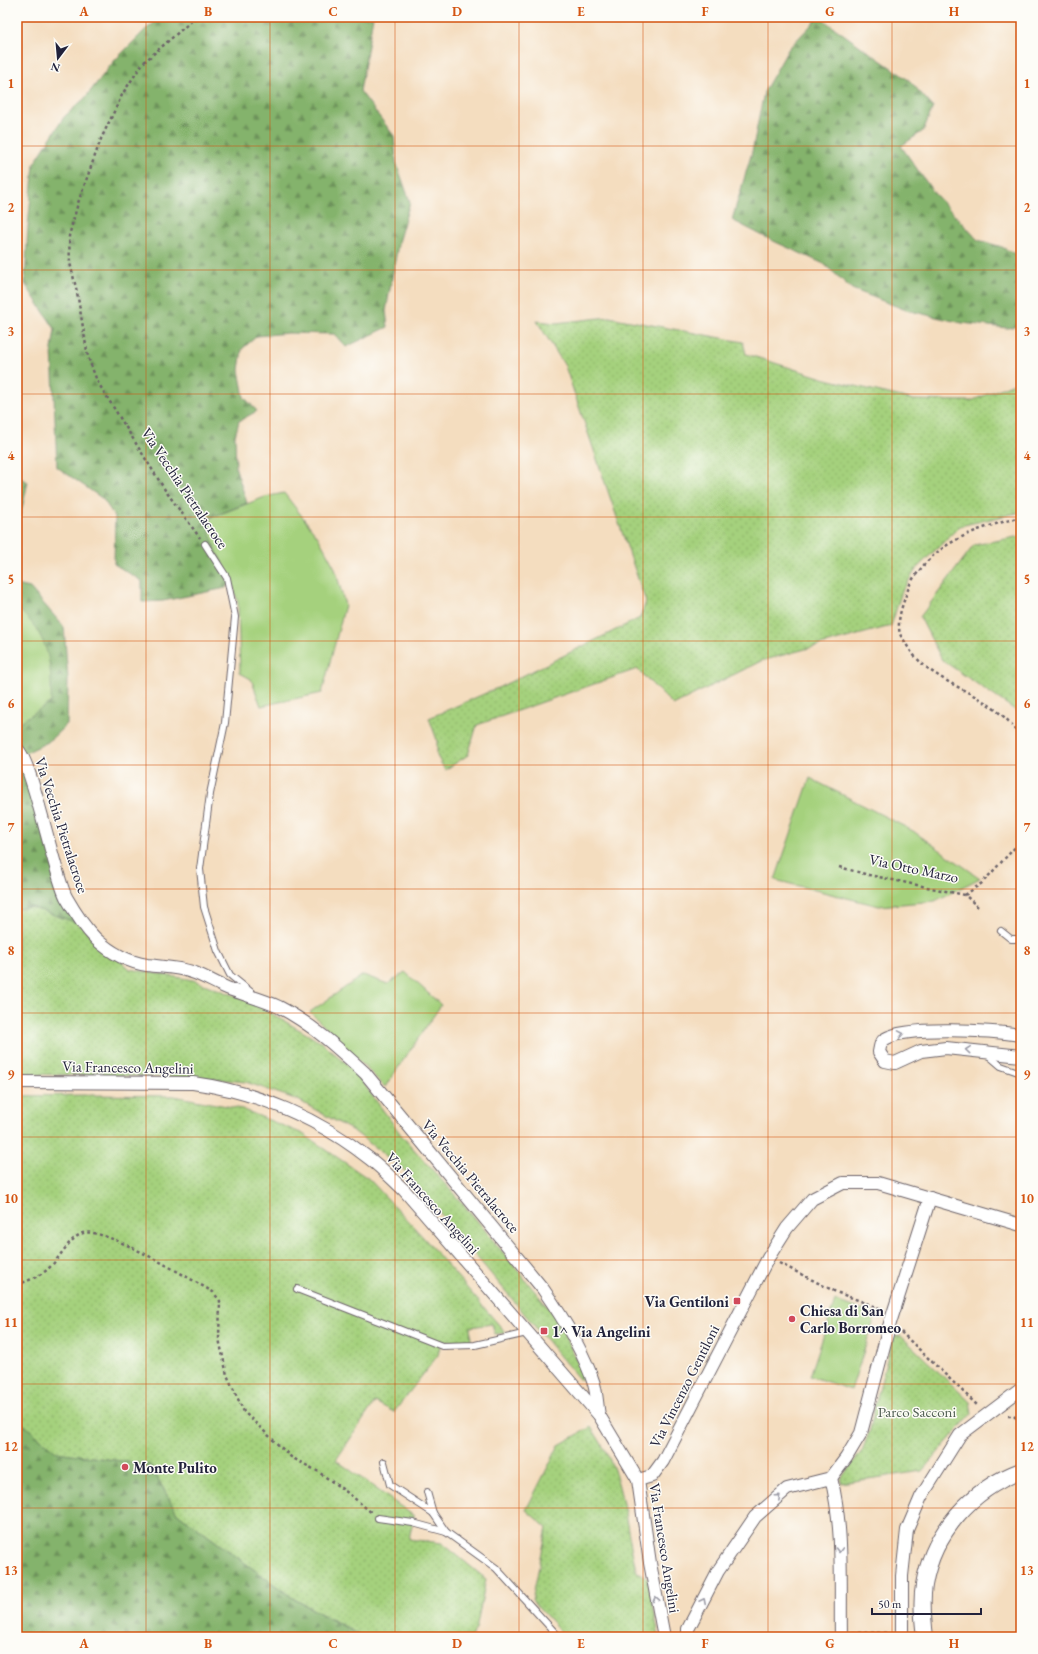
<svg xmlns="http://www.w3.org/2000/svg" width="1038" height="1654" font-family="'EB Garamond',serif">
<defs>
<pattern id="grass-dots" width="8" height="8" patternUnits="userSpaceOnUse"><rect width="8" height="8" fill="#a5d17d"/><path d="M2 2h.1M6 6h.1" fill="none" stroke="#8eb36d" stroke-width="1.8" stroke-linecap="round"/></pattern>
<pattern id="forest-firs" width="22" height="20" patternUnits="userSpaceOnUse"><rect width="22" height="20" fill="#84b36c"/><path d="M5 1l3.5 6h-7zM16 11l3.5 6h-7z" fill="#6c915a"/></pattern>
</defs>
<rect width="100%" height="100%" fill="#fdfcf7"/>
<filter id="ink" filterUnits="userSpaceOnUse"><feTurbulence type="fractalNoise" baseFrequency=".025" numOctaves="2"/><feDisplacementMap in="SourceGraphic" scale="8" xChannelSelector="R" yChannelSelector="G"/><feConvolveMatrix kernelMatrix="1 2 1 2 8 2 1 2 1" color-interpolation-filters="sRGB"/></filter>
<filter id="wash" filterUnits="userSpaceOnUse"><feTurbulence type="fractalNoise" baseFrequency=".012" numOctaves="4" result="noise"/><feDisplacementMap in="SourceGraphic" scale="16" xChannelSelector="R" yChannelSelector="G"/><feGaussianBlur stdDeviation="0.9" result="paint"/><feColorMatrix in="noise" values="0 0 0 0 0 0 0 0 0 0 0 0 0 0 0 0 0 1.4 0 .05"/><feComposite in="paint" operator="in"/></filter>
<g filter="url(#wash)">
<rect width="100%" height="100%" fill="#f4ddbf"/>
<g fill="url(#grass-dots)" stroke="#647a5c">
<path d="M609,317L743,342L746,354L826,379L914,400L971,401L1021,380V512L960,526L917,568L902,591L891,626L761,661L673,705L637,669L477,725L468,755L445,770L437,756V740L429,718L502,686L640,618L646,602L565,366L537,321L556,323Z"/>
<path d="M1021,536V714L942,660L920,617L974,545Z"/>
<path d="M31,907L78,923L130,969L193,980L252,1002L322,1043L352,1068L402,1136L470,1212L559,1321L585,1380L579,1379L404,1170L355,1132L298,1100L246,1082L196,1077L17,1074V909Z"/>
<path d="M88,1095L174,1096L242,1109L303,1134L369,1179L423,1237L506,1333L495,1334L492,1324L470,1327L471,1341L441,1342L438,1355L394,1412L375,1402L336,1460L414,1516L409,1539L442,1543L486,1579L476,1629L471,1637H364L294,1599L177,1513L150,1465L56,1452L17,1419V1096Z"/>
<path d="M893,1336H901L970,1402L972,1413L922,1471L841,1483L842,1477L862,1451L870,1430L875,1405Z"/>
<path d="M591,1427C601,1442 611,1459 616,1476C626,1507 628,1540 637,1572L648,1578L659,1637H566L532,1600L547,1528L526,1510L559,1445Z"/>
</g>
<g fill="url(#forest-firs)" stroke="#536a54">
<path d="M162,17H373L360,91L394,136L396,162L410,202L399,239L386,311L388,327L346,347L334,334L288,333L257,336L242,349L239,370L244,397L257,411L239,421L235,436L236,469L247,503L210,518V534L218,554L232,582L226,588L163,601L142,602V581L114,564L115,517L103,499L57,467L52,349L55,329L25,284L28,226L34,164L64,117L85,98L114,61L145,30Z"/>
<path d="M819,17L910,81L933,107L923,131L901,146L934,193L978,240L1002,247L1021,257V326L1007,328L962,323L906,310L852,289L824,264L769,239L732,220L752,152L764,92L789,48Z"/>
<path d="M17,476L28,482L17,530Z"/>
<path d="M17,585L30,588L64,627L68,679L67,724L48,742L19,756L78,923L31,907L17,909Z"/>
<path d="M17,1419L56,1452L150,1465L177,1513L294,1599L363,1637H17Z"/>
</g>
<g fill="#a5d17d" stroke="#647a5c">
<path d="M284,493L318,537L335,568L345,605L322,693L261,706L251,679L240,673L238,603L232,582L218,554L210,534V518L265,497Z"/>
<path d="M17,608C49,635 52,663 51,702L17,724Z"/>
<path d="M810,778L913,831L980,878L935,901L879,906L775,880Z"/>
<path d="M405,972L441,1005L385,1087L310,1012L363,975L388,984Z"/>
<path d="M835,1301L876,1314L851,1390L810,1376Z"/>
</g>
</g>
<g filter="url(#ink)">
<g fill="none" stroke-linecap="round" stroke-linejoin="round">
<defs>
<g id="service">
<path d="M205,544L227,578L235,617L225,723L210,794L200,869L204,907L218,951L230,975L251,992"/>
<path d="M1001,931L1011,939H1021"/>
<path d="M987,1054L1001,1066L1021,1073"/>
<path d="M297,1289L442,1346L475,1345L527,1333"/>
<path d="M384,1462L390,1485L433,1513L446,1532L496,1568L559,1637"/>
<path d="M427,1492L433,1513"/>
<path d="M378,1518L413,1523L446,1532"/>
</g>
<g id="minor">
<path d="M17,749C31,757 54,874 66,897C74,911 85,928 96,939C110,952 128,962 147,965C162,967 177,967 192,972C204,976 215,983 227,988C244,995 262,999 279,1007C312,1024 338,1048 365,1073L543,1289C564,1319 583,1350 594,1384C597,1394 597,1405 599,1415"/>
<path d="M1021,1035C994,1031 907,1025 885,1039C880,1042 880,1047 879,1052L885,1061L895,1063L921,1051L946,1048L1021,1056"/>
<path d="M17,1082L193,1083C258,1092 319,1119 370,1159C382,1168 393,1180 404,1190L599,1415L638,1480L650,1563L664,1637"/>
<path d="M831,1478L846,1458L861,1433L890,1323L930,1198"/>
<path d="M638,1480L652,1476L663,1461L768,1258L787,1228L812,1199L843,1183H878L1021,1225"/>
<path d="M688,1637V1629L718,1571L755,1517L787,1489L831,1478C844,1529 840,1584 841,1637"/>
<path d="M902,1637V1576L907,1530L921,1497L960,1435L1021,1389"/>
</g>
<path id="tertiary" d="M925,1637C923,1620 921,1602 924,1585C933,1532 972,1489 1021,1471"/>
</defs>
<use href="#service" stroke="#6c6369" stroke-width="8"/>
<use href="#minor" stroke="#6c6369" stroke-width="14"/>
<use href="#tertiary" stroke="#6c6369" stroke-width="18"/>
<g stroke="#6c6369" stroke-width="2.5" stroke-dasharray="3 3" stroke-linecap="butt">
<path d="M196,17L143,63L123,93L101,139L78,203L69,236L70,263L77,292L88,357L97,381L165,490L200,538"/>
<path d="M1021,517C983,527 944,538 919,571C915,576 911,581 909,587C904,601 896,618 900,634C901,637 905,641 906,644C926,678 964,686 993,708C1004,716 1013,725 1021,736"/>
<path d="M839,867L869,875L965,895L978,907"/>
<path d="M965,895L982,883L1021,841"/>
<path d="M779,1263L836,1292L882,1309"/>
<path d="M17,1285C27,1281 41,1276 49,1268C61,1257 67,1240 83,1233C103,1226 192,1280 213,1292L220,1301L219,1339L227,1375L244,1412L291,1457L317,1471L348,1493L372,1513"/>
<path d="M901,1332L978,1406"/>
<path d="M1008,1416H1014L1021,1423"/>
<path d="M853,1633H887L888,1635"/>
</g>
<use href="#service" stroke="#fff" stroke-width="6"/>
<use href="#minor" stroke="#fff" stroke-width="12"/>
<use href="#tertiary" stroke="#fff" stroke-width="16"/>
</g>
<defs><path id="oneway-chevron" d="M-2-3.5L2.5 0L-2 3.5" fill="none" stroke-width="1.6" stroke-linecap="round" stroke-linejoin="round"/></defs>
<g stroke="#9c9ca7">
<use href="#oneway-chevron" transform="translate(901 1034) rotate(-10)"/>
<use href="#oneway-chevron" transform="translate(968 1050) rotate(-175)"/>
<use href="#oneway-chevron" transform="translate(778 1497) rotate(-42)"/>
<use href="#oneway-chevron" transform="translate(839 1550) rotate(89)"/>
<use href="#oneway-chevron" transform="translate(656 1599) rotate(-101)"/>
<use href="#oneway-chevron" transform="translate(703 1601) rotate(-63)"/>
</g>
</g>
<path fill="none" stroke="#d45411" stroke-width="1" stroke-opacity="0.55" d="M146,17V1637M270,17V1637M395,17V1637M519,17V1637M643,17V1637M768,17V1637M892,17V1637M17,146H1021M17,270H1021M17,394H1021M17,517H1021M17,641H1021M17,765H1021M17,889H1021M17,1013H1021M17,1137H1021M17,1260H1021M17,1384H1021M17,1508H1021"/>
<g fill="#d1495b" stroke="#fdfcf7" stroke-width="1.5">
<rect x="733" y="1297" width="8" height="8" rx="2"/>
<circle cx="792" cy="1319" r="4"/>
<rect x="540" y="1327" width="8" height="8" rx="2"/>
<circle cx="125" cy="1467" r="4"/>
</g>
<g text-anchor="middle" dominant-baseline="central" stroke-width="3" stroke-linejoin="round" paint-order="stroke">
<g font-size="15" fill="#22223b" stroke="#fdfcf7">
<text transform="translate(185 488) rotate(56)">Via Vecchia Pietralacroce</text>
<text transform="translate(62 825) rotate(72)">Via Vecchia Pietralacroce</text>
<text transform="translate(914 868) rotate(12)">Via Otto Marzo</text>
<text transform="translate(128 1067) rotate(1)">Via Francesco Angelini</text>
<text transform="translate(471 1176) rotate(50)">Via Vecchia Pietralacroce</text>
<text transform="translate(433 1203) rotate(48)">Via Francesco Angelini</text>
<text transform="translate(684 1386) rotate(-63)">Via Vincenzo Gentiloni</text>
<text transform="translate(665 1548) rotate(81)">Via Francesco Angelini</text>
</g>
<g font-size="15" font-weight="bold" fill="#22223b" stroke="#fdfcf7" text-anchor="start">
<text x="729" y="1301" text-anchor="end">Via Gentiloni</text>
<text x="800" y="1310">Chiesa di San<tspan x="800" dy="17">Carlo Borromeo</tspan></text>
<text x="552" y="1331">1^ Via Angelini</text>
<text x="133" y="1467">Monte Pulito</text>
</g>
<g font-size="15" fill="#505f52" stroke="#fdfcf7">
<text x="917" y="1411">Parco Sacconi</text>
</g>
</g>
<rect width="1038" height="1654" fill="none" stroke="#fdfcf7" stroke-width="44"/>
<g transform="translate(58 58) rotate(196)" stroke="#fdfcf7" stroke-width="3" paint-order="stroke">
<path d="M0-3L7 15L0 10L-7 15Z" fill="#22223b"/>
<text y="-6" font-size="11" font-weight="bold" text-anchor="middle" fill="#22223b">N</text>
</g>
<path d="M872 1608v6h109v-6" fill="none" stroke="#22223b" stroke-width="2"/>
<text x="878" y="1608" font-size="12" fill="#22223b" stroke="#fdfcf7" stroke-width="3" paint-order="stroke">50 m</text>
<rect x="22" y="22" width="994" height="1610" fill="none" stroke="#d45411" stroke-width="1.5"/>
<g font-size="13" text-anchor="middle" font-weight="bold" fill="#d45411">
<text x="84" y="16">A</text>
<text x="208" y="16">B</text>
<text x="333" y="16">C</text>
<text x="457" y="16">D</text>
<text x="581" y="16">E</text>
<text x="705" y="16">F</text>
<text x="830" y="16">G</text>
<text x="954" y="16">H</text>
<text x="11" y="88">1</text>
<text x="1027" y="88">1</text>
<text x="11" y="212">2</text>
<text x="1027" y="212">2</text>
<text x="11" y="336">3</text>
<text x="1027" y="336">3</text>
<text x="11" y="460">4</text>
<text x="1027" y="460">4</text>
<text x="11" y="584">5</text>
<text x="1027" y="584">5</text>
<text x="11" y="708">6</text>
<text x="1027" y="708">6</text>
<text x="11" y="832">7</text>
<text x="1027" y="832">7</text>
<text x="11" y="955">8</text>
<text x="1027" y="955">8</text>
<text x="11" y="1079">9</text>
<text x="1027" y="1079">9</text>
<text x="11" y="1203">10</text>
<text x="1027" y="1203">10</text>
<text x="11" y="1327">11</text>
<text x="1027" y="1327">11</text>
<text x="11" y="1451">12</text>
<text x="1027" y="1451">12</text>
<text x="11" y="1575">13</text>
<text x="1027" y="1575">13</text>
<text x="84" y="1648">A</text>
<text x="208" y="1648">B</text>
<text x="333" y="1648">C</text>
<text x="457" y="1648">D</text>
<text x="581" y="1648">E</text>
<text x="705" y="1648">F</text>
<text x="830" y="1648">G</text>
<text x="954" y="1648">H</text>
</g>
</svg>
